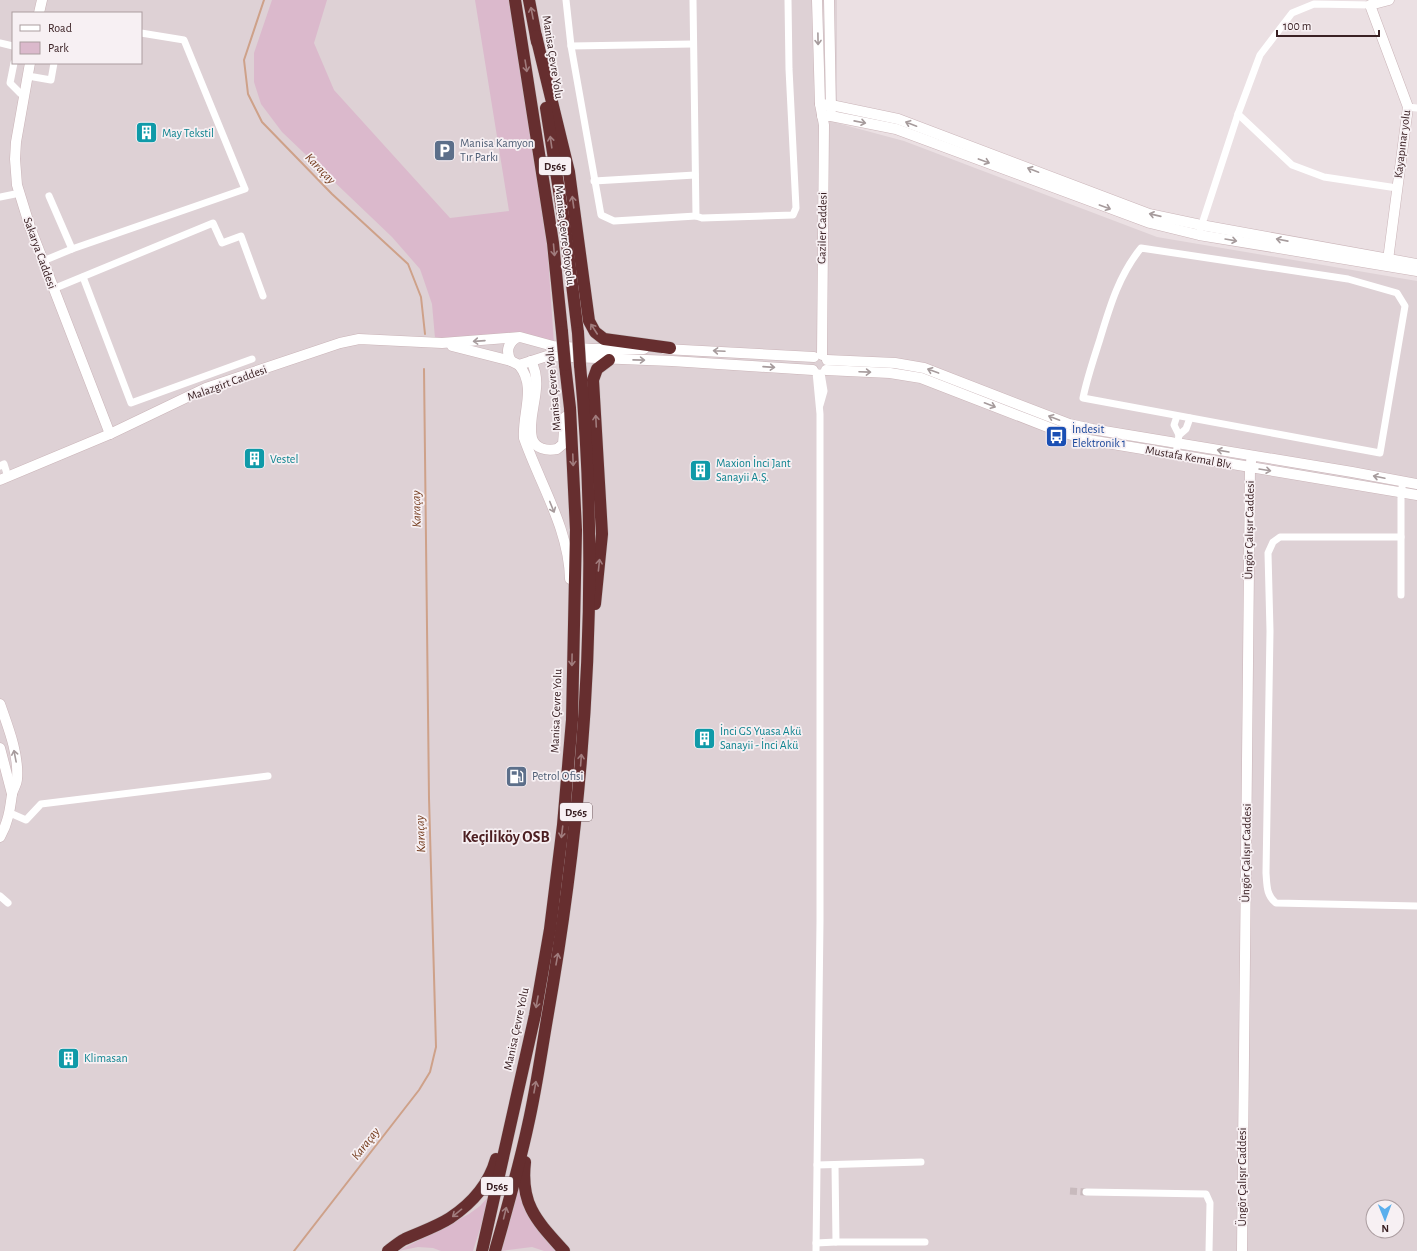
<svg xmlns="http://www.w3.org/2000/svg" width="1417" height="1251" font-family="'Alegreya Sans',sans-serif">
<rect width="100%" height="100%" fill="#ebe0e3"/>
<path fill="#ded1d5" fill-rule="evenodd" d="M0,0H837V123L904,141L1157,237L1417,281V1251H0ZM13,13H141V63H13ZM1373,1207H1397V1231H1373Z"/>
<g fill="#dbb9cc">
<path d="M272,0H327L314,43L334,90L450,218L509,211L475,0H509L547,242L554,344L528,335L473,341L435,338L432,304L420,269L392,237L282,132L261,104L254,82V53Z"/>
<path d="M519,1186L528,1216L561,1251H544L532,1247L501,1251Z"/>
<path d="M491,1194L473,1251H441L433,1248L418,1247L398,1251L469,1214L480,1206Z"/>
</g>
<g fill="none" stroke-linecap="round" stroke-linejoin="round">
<g stroke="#cea189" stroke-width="2">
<path d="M264,0L244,60L248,94L262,122L332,194L408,264L421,297L425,334"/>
<path d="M294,1251L419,1090L430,1072L436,1047L429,798L424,369"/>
</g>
<path stroke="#c8babd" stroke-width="7" stroke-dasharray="7 3.5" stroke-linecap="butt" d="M1070,1191L1086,1192"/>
<defs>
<g id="secondary">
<path d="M817,0L820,104L824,125L822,355"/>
<path d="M829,0L831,110"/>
<path d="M39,13L42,0"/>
<path d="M30,63L16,142L15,159L17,185L30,227L110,434"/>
<path d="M820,104L831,105L898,119L1149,214L1201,225L1417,264"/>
<path d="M822,116H831L896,129L1150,223L1199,235L1417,271"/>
<path d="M1388,260L1408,107L1370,5L1389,0"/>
<path d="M452,346L511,361L519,365L547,356L672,361L813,370"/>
<path d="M664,349L814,357"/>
<path d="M827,360L895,363L924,368L1069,424L1092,429L1352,472L1417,484"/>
<path d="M511,361C506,352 507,344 516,338"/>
<path d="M531,361C545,387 526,415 532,438C535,449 547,451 557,449L563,444L565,417"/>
<path d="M519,365C537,387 522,413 524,438C540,484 569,529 570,579"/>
<path d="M826,370L890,373L921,378L1058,431L1089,440L1417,495"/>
<path d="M0,480L110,434L206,388L340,343L359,339L442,343L520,337L553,346L592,349H644"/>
<path d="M0,704C8,727 19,754 17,779C17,784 13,789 12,794C10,810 8,823 0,837"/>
<path d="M0,748L12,794"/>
<path d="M1242,1251L1250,468L1252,456"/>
</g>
<g id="highway">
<path d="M515,0L553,243L562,332"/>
<path d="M529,0L537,42"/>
<path d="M536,36L569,172L589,321L595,332L604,339L670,348"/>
<path d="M546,108L566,235L578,333"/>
<path d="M595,604L602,534L593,380L597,369L609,360"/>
<path d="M525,1162C520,1205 537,1221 564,1251"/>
<path d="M388,1251C393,1247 399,1242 405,1239C420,1232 436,1227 450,1218C471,1204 489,1184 496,1159"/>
<path d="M482,1251L535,1015L550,929L563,825L572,720L576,530L570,408L565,365"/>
<path d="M495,1251C507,1209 519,1167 528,1125C536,1090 541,1054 547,1019C585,804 601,582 580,365"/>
</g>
</defs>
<use href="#secondary" stroke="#cab4b8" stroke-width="11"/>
<use href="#highway" stroke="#c4bcbd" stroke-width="13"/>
<g stroke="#fff" stroke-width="7">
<path d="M566,0L571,46L693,44"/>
<path d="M693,0L696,216L702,218L793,215L796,208L789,69L788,0"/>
<path d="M0,43L13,46"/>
<path d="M571,46L601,215L614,221L696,216"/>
<path d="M14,63L10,83L24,97"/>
<path d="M28,76L51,80L54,63"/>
<path d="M1408,107L1417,108"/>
<path d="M1238,114L1292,165L1324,177L1397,188"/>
<path d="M594,181L695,175"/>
<path d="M49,196L72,249"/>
<path d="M0,197L20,193"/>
<path d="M1200,230L1238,114L1260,55L1292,13L1314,4L1370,5"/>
<path d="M1141,248L1348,279L1397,293L1405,306L1380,453L1083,398C1087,378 1094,358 1100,339C1110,306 1119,275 1141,248Z"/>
<path d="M43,261L72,249L245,189L184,40L141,33"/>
<path d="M83,277L131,403L252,359"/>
<path d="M53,289L213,223L222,243L241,236L263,296"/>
<path d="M816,372L820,414V921L816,1251"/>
<path d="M820,405L824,391L821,373"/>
<path d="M1179,435L1186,429L1190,418"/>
<path d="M1176,454L1179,435L1174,425L1177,416"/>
<path d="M0,466L4,464L8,477"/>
<path d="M1401,537H1280L1273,542L1268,553L1270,631L1266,873C1267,885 1266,895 1276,903L1417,906"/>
<path d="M1401,595V493L1403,482"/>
<path d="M10,813L26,820L41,804L268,776"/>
<path d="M0,896L8,903"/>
<path d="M817,1165L921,1162"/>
<path d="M835,1165L836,1242H925"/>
<path d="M1086,1192L1206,1194L1210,1203L1209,1251"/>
<path d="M816,1243L836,1242"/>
</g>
<use href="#secondary" stroke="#fff" stroke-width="10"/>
<use href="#highway" stroke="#662e2f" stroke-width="12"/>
<defs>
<g id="highway-bridge">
<path d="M562,332L565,365"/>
<path d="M578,333L580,365"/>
</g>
</defs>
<use href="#highway-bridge" stroke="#c4bcbd" stroke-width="13" stroke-linecap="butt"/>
<use href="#highway-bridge" stroke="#662e2f" stroke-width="12"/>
</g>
<defs><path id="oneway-shaft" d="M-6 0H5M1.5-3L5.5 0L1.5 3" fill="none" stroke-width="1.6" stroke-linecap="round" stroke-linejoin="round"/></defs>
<g stroke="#a07c7d">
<use href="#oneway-shaft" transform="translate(532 13) rotate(-101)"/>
<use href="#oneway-shaft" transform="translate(526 66) rotate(81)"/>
<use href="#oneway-shaft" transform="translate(551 142) rotate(-98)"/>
<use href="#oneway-shaft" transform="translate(573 202) rotate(-98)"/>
<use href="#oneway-shaft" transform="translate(554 250) rotate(85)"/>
<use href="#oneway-shaft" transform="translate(594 329) rotate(-123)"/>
<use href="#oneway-shaft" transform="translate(596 421) rotate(-93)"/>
<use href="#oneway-shaft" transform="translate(573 460) rotate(88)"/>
<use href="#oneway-shaft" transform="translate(599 565) rotate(-84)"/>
<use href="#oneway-shaft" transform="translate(572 660) rotate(91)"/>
<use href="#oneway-shaft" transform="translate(581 760) rotate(-86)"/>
<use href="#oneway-shaft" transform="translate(562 832) rotate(97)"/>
<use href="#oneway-shaft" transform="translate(557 959) rotate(-80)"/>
<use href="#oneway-shaft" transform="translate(537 1002) rotate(100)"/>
<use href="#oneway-shaft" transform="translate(535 1087) rotate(-80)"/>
<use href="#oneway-shaft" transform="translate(457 1213) rotate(141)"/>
<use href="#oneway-shaft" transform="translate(505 1213) rotate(-76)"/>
</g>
<g stroke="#a69b9c">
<use href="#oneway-shaft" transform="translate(818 39) rotate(89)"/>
<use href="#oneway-shaft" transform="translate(860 122) rotate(11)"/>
<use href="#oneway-shaft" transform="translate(911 124) rotate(-159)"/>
<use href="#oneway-shaft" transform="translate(984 161) rotate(20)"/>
<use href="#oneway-shaft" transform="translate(1033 170) rotate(-159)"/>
<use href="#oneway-shaft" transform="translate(1105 207) rotate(20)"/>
<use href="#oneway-shaft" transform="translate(1155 215) rotate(-167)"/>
<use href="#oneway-shaft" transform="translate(1231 240) rotate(10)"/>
<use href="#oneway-shaft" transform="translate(1282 240) rotate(-169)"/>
<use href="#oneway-shaft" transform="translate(479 341) rotate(176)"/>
<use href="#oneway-shaft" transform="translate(719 351) rotate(-177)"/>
<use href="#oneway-shaft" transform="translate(639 360) rotate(1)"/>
<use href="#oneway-shaft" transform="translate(769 367) rotate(4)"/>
<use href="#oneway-shaft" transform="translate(933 371) rotate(-160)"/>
<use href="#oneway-shaft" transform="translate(865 372) rotate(2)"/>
<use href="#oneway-shaft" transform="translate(990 405) rotate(21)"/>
<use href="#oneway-shaft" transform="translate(1054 418) rotate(-159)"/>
<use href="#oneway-shaft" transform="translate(1223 451) rotate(-170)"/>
<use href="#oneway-shaft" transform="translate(1265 470) rotate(9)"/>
<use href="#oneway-shaft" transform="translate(1379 477) rotate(-168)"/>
<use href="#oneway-shaft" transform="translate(552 507) rotate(68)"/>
<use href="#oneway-shaft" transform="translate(15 756) rotate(-101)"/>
</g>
<defs>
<symbol id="building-square" viewBox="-11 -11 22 22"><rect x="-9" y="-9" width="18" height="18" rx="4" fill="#0f9aa8" stroke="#f7f0f3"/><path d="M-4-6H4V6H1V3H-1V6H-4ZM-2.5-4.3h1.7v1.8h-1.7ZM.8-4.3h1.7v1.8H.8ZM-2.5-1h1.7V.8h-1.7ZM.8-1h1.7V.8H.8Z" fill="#fff"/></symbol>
<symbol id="parking-square" viewBox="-11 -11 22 22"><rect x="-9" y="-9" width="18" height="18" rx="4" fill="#5c6f8a" stroke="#f7f0f3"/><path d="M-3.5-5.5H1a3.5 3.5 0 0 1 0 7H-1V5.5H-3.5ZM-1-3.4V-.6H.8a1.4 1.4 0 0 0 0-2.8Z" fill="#fff"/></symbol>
<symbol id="bus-square" viewBox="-11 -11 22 22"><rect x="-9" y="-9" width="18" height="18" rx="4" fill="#1a4fb4" stroke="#f7f0f3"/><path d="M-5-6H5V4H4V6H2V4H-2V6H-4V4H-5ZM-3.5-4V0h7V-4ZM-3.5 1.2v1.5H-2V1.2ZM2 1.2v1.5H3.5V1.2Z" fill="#fff"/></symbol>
<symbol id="fuel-square" viewBox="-11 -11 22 22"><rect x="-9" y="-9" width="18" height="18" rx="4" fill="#5c6f8a" stroke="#f7f0f3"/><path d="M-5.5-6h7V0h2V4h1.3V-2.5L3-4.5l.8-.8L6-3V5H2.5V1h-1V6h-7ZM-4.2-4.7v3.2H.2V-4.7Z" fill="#fff"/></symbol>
</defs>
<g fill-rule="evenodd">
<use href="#building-square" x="134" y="120" width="25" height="25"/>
<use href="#parking-square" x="432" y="138" width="25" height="25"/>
<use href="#bus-square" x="1044" y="424" width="25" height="25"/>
<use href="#building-square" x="242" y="446" width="25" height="25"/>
<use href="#building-square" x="688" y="458" width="25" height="25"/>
<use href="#building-square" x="692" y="726" width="25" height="25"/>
<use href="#fuel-square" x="504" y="764" width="25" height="25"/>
<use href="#building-square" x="56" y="1046" width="25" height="25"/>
</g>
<g text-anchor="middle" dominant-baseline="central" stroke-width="3.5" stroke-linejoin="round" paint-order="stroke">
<g fill="#f7f0f3" stroke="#735f62" stroke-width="1">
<rect x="539" y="157" width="32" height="18" rx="3"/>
<rect x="560" y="803" width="32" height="18" rx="3"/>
<rect x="481" y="1177" width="32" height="18" rx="3"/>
</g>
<g font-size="11" font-weight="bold" fill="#3a2124">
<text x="555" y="166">D565</text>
<text x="576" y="812">D565</text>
<text x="497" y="1186">D565</text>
</g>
<g font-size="12" fill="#3a2124" stroke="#f7f0f3">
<text transform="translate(553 57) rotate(81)">Manisa Çevre Yolu</text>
<text transform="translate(1402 144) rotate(-83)">Kayapınar yolu</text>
<text transform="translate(822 228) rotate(-89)">Gaziler Caddesi</text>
<text transform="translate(565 235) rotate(83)">Manisa Çevre Otoyolu</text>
<text transform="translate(40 253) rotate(70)">Sakarya Caddesi</text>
<text transform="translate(227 383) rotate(-20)">Malazgirt Caddesi</text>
<text transform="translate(553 389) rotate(-95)">Manisa Çevre Yolu</text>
<text transform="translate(1189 457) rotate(10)">Mustafa Kemal Blv.</text>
<text transform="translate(1249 530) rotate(-89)">Üngör Çalışır Caddesi</text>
<text transform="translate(556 711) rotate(-88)">Manisa Çevre Yolu</text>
<text transform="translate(1246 853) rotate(-89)">Üngör Çalışır Caddesi</text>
<text transform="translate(516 1029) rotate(-78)">Manisa Çevre Yolu</text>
<text transform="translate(1242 1177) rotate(-90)">Üngör Çalışır Caddesi</text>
</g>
<g font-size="12" fill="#0d838f" stroke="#f7f0f3" text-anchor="start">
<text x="162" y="133">May Tekstil</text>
<text x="270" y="459">Vestel</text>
<text x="716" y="463">Maxion İnci Jant<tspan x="716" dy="14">Sanayii A.Ş.</tspan></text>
<text x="720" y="731">İnci GS Yuasa Akü<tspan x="720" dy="14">Sanayii - İnci Akü</tspan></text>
<text x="84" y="1058">Klimasan</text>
</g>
<g font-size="12" fill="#4e5e75" stroke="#f7f0f3" text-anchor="start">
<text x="460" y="143">Manisa Kamyon<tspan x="460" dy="14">Tır Parkı</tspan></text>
<text x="532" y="776">Petrol Ofisi</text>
</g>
<g font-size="12" fill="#164399" stroke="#f7f0f3" text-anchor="start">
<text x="1072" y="429">İndesit<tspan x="1072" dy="14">Elektronik 1</tspan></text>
</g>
<g font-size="13" font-style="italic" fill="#743c1e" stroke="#f7f0f3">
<text transform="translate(320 169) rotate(46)">Karaçay</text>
<text transform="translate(417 509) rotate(-91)">Karaçay</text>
<text transform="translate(421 834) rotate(-92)">Karaçay</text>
<text transform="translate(366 1144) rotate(-52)">Karaçay</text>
</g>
<g font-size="16" font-weight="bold" fill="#4c1e21" stroke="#f7f0f3">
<text x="506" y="837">Keçiliköy OSB</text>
</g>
</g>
<rect x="12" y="12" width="130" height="52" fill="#f7f0f3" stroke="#ab9da0"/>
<rect x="20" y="25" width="20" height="6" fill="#ffffff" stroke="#ab9da0"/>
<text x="48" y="32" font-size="12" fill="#3a2124">Road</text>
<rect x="20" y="42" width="20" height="12" fill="#dbb9cc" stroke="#ab9da0"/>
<text x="48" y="52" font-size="12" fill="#3a2124">Park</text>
<g transform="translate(1385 1219) rotate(179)"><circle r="19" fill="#f7f0f3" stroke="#ab9da0"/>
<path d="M0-3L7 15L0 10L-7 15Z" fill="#5bafed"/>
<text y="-6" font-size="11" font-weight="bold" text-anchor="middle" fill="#3a2124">N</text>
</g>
<path d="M1277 30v6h102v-6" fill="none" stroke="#3a2124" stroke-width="2"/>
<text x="1283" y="30" font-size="12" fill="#3a2124" stroke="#f7f0f3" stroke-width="3" paint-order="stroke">100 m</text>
</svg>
